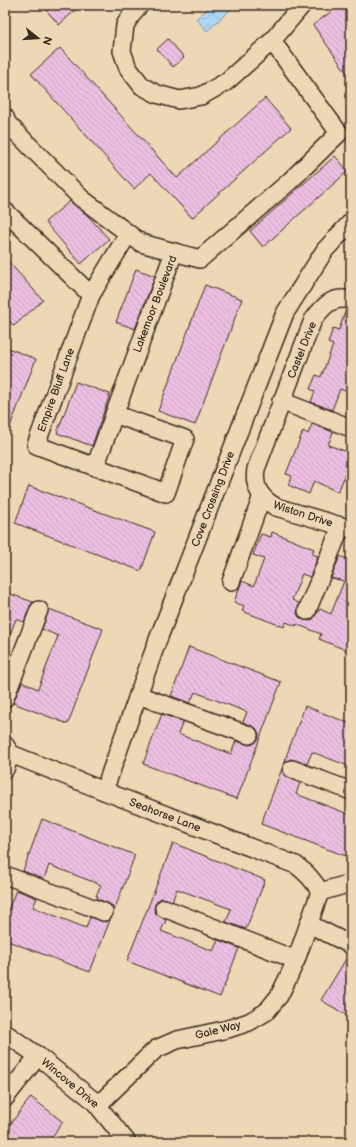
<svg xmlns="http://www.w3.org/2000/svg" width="356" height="1147" font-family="'Balsamiq Sans',sans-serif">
<defs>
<pattern id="water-waves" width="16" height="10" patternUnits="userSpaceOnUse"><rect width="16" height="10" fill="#acd7f7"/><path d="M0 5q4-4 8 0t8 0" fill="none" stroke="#95b9d3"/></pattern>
<pattern id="building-back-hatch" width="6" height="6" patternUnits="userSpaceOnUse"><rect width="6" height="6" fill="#edbee1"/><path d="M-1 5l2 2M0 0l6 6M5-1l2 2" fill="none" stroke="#cca3c1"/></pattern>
</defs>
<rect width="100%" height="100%" fill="#edd8b6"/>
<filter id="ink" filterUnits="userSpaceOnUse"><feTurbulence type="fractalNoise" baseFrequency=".025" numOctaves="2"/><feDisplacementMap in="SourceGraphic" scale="8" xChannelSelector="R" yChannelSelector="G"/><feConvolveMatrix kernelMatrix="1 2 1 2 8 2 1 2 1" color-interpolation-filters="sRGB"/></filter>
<g filter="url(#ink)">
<path fill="url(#water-waves)" stroke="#7f92a0" d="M212,5H226L230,10L207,31L196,19Z"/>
<g fill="url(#building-back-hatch)" stroke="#3b2a1e">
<path d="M42,5H81L59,25Z"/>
<path d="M340,5H351V79L313,25Z"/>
<path d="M168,39L184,57L173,67L157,49Z"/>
<path d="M60,48L177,178L265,98L291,128L192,218L151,173L134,189L31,74Z"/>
<path d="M335,156L348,171L263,247L250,231Z"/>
<path d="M70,201L88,216L109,239L81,264L45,222Z"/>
<path d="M5,258L43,300L14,326L5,316Z"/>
<path d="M136,269L155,276L135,329L116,322Z"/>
<path d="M205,285L242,299L195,425L158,411Z"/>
<path d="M346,309L351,310V393L340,389L332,410L311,402L315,391L310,389L316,375L321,377L333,345L328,343L333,328L339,330Z"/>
<path d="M5,347L36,359L6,437L5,436Z"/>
<path d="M76,382L110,394L92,446L57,433Z"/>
<path d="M312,424L333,432L328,445L351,453V461L338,492L314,481L309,494L288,485L292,476L286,474L303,431L308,434Z"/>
<path d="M29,486L155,532L141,571L15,523Z"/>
<path d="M272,532L314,549L312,554L318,556L310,577L302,574L292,600L299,603L297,613L299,617L304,620L309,621L313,619L320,609L331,614L344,581L331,578L340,556L351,561V652L319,639L321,634L296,624V626L286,622L284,627L242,611L244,606L234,602L242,581L254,586L264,559L253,555L261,534L271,537Z"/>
<path d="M5,592L33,602L30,606L24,622L16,619L6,645L5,644Z"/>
<path d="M49,609L103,629L68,724L13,703L22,682L38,689L58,636L42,629Z"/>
<path d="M189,647L281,682L237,799L143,764L162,714L183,722L178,734L231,754L236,741L250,745L255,743L258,739L259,734L256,728L243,722L247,712L195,692L190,703L171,696Z"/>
<path d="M305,706L351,724V767L312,752L307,764L291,759L286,761L283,765Z"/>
<path d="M283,766L282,771L285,776L300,783L296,794L351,815V858L261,824Z"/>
<path d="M42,819L135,855L114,911L112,906L108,903L97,899L98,896H96L101,885L49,865L44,879L23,871Z"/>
<path d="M173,843L265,880L246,929L226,922L231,909L177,889L172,901L162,898L158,900L155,905L154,909L156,914L166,920L161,931L213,951L218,940L239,948L220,997L127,961Z"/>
<path d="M16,890L37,898L33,907L86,928L90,917L101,921L106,922L110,920L90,972L5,940V918Z"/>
<path d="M349,954L351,955V1018L321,1000Z"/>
<path d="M31,1097L63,1122L48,1142H5V1131Z"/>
</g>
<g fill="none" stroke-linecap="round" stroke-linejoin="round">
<defs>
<g id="minor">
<path d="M140,5L135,10L125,25L122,51L128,68L142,86L157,94L179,100L201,96L226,82L272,41L302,5"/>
<path d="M5,117L7,123L81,198L141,243L200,259L290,181L339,133L272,41"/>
<path d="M5,211L91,295"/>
<path d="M351,300C332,296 324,305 313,320L256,469C253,487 260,498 276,507L351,529"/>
<path d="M281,401L351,428"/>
<path d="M114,414L185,439L166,493L36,445L91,295L128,234"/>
<path d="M95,467L174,252"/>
<path d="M231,582L262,496"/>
<path d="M307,611L341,526"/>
<path d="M138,695L249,735"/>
<path d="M5,698L39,610"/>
<path d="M5,745L11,754L104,791L296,865C307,873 314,880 320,892"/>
<path d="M5,769L11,754"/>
<path d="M292,769L351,791"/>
<path d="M104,791L157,642L285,313L325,250L351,222"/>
<path d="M5,875L104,912"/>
<path d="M320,892L351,883"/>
<path d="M164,908L296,960"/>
<path d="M309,924L351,945"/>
<path d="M5,1033L38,1056L93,1100L127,1142"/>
<path d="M5,1098L38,1056"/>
<path d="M98,1105L156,1049L177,1040L228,1029L249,1022L266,1012L279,996L287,980L296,960L320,892"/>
</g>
</defs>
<use href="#minor" stroke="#3b2a1e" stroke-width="20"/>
<use href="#minor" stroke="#edd8b6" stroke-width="17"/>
</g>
</g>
<g text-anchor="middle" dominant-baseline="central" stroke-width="3.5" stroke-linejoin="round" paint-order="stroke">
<g font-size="11" fill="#3b2a1e" stroke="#edd8b6">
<text transform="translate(155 304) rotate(-69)">Lakemoor Boulevard</text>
<text transform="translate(302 350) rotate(-68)">Castel Drive</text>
<text transform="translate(56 390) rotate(-70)">Empire Bluff Lane</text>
<text transform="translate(213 499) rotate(-69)">Cove Crossing Drive</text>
<text transform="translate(303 514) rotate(18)">Wiston Drive</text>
<text transform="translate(165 815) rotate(21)">Seahorse Lane</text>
<text transform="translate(218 1030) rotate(-14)">Gale Way</text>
<text transform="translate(70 1083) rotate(40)">Wincove Drive</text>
</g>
</g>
<rect width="356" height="1147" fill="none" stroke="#edd8b6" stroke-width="20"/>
<rect x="10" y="10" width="336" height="1127" fill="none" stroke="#3b2a1e" stroke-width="1.5" filter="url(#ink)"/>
<g transform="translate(38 38) rotate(107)" stroke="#edd8b6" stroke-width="3" paint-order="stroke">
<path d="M0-3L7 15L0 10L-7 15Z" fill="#3b2a1e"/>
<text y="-6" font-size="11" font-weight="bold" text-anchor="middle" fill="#3b2a1e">N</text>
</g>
</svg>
